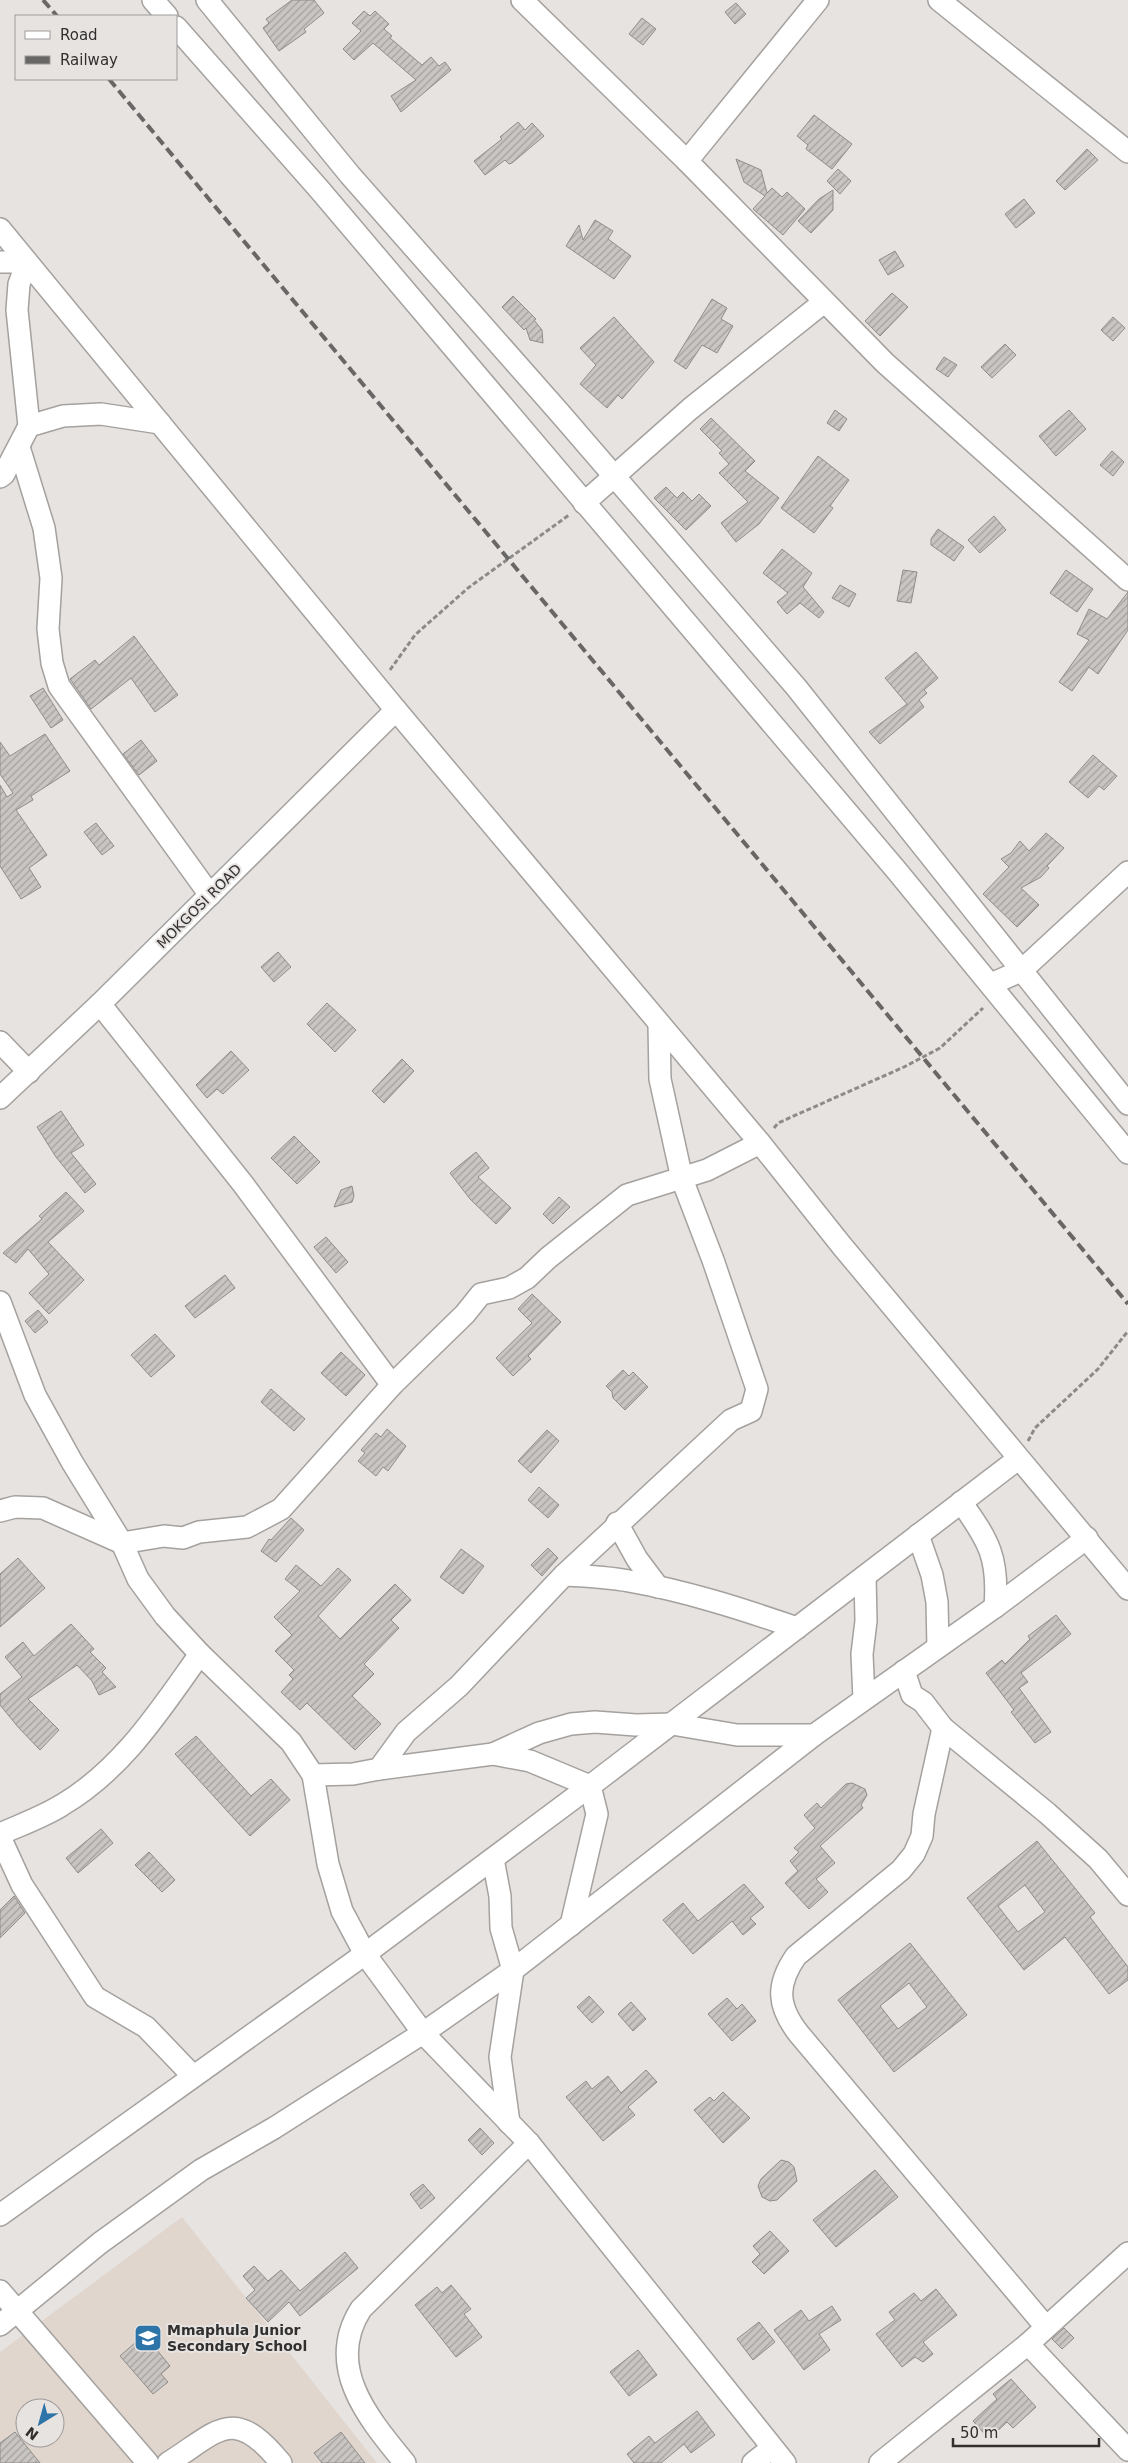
<svg xmlns="http://www.w3.org/2000/svg" width="1128" height="2463" font-family="'DejaVu Sans',sans-serif">
<defs>
<pattern id="building-hatch" width="6" height="6" patternUnits="userSpaceOnUse" patternTransform="scale(1.25)"><rect width="6" height="6" fill="#c8c5c2"/><path d="M-1 1l2-2M0 6l6-6M5 7l2-2" fill="none" stroke="#a3a09e"/></pattern>
</defs>
<rect width="100%" height="100%" fill="#e7e3e1"/>
<path fill="#e0d6ce" fill-rule="evenodd" d="M182,2217L377,2463H0V2352ZM25,2408H55V2438H25Z"/>
<g fill="url(#building-hatch)" stroke="#8f8c89" fill-rule="evenodd">
<path d="M292,0H314L324,13L304,29L306,32L279,51L263,28L269,23L266,19Z"/>
<path d="M736,3L746,14L735,24L725,12Z"/>
<path d="M364,11L370,16L375,11L389,24L384,29L392,36L390,38L422,65L431,57L439,66L445,62L451,70L401,112L391,96L416,80L373,43L354,60L343,49L361,31L352,23Z"/>
<path d="M642,18L656,29L643,45L629,34Z"/>
<path d="M814,115L852,144L832,169L806,149L808,145L797,136Z"/>
<path d="M518,122L525,130L532,123L544,136L512,163L509,164L505,160L485,175L474,161L502,139L500,137Z"/>
<path d="M1087,149L1098,160L1065,190L1056,181Z"/>
<path d="M736,159L761,170L767,193L772,188L782,197L787,192L805,209L783,235L753,209L765,196L744,182Z"/>
<path d="M838,169L851,181L840,194L827,181Z"/>
<path d="M833,190V210L811,233L798,221L819,199Z"/>
<path d="M1024,199L1035,213L1016,228L1005,214Z"/>
<path d="M595,220L613,231L608,239L631,256L614,279L566,246L579,225L583,240Z"/>
<path d="M895,251L904,266L888,275L879,260Z"/>
<path d="M892,293L908,307L880,336L865,321Z"/>
<path d="M513,296L536,319L534,320L542,330L543,343L530,340L526,328L524,330L502,307Z"/>
<path d="M712,299L727,308L721,319L733,326L717,353L702,345L686,369L674,361Z"/>
<path d="M614,317L654,362L622,399L618,395L607,408L580,384L596,365L580,348Z"/>
<path d="M1113,317L1125,328L1113,341L1101,330Z"/>
<path d="M1005,344L1016,355L992,378L981,367Z"/>
<path d="M944,357L957,365L948,377L936,369Z"/>
<path d="M835,410L847,419L839,431L827,423Z"/>
<path d="M1069,410L1086,429L1056,456L1039,436Z"/>
<path d="M711,418L755,461L745,471L779,498L759,524L736,542L721,523L748,502L719,473L729,464L719,453L722,451L700,429Z"/>
<path d="M1112,451L1124,462L1113,476L1100,465Z"/>
<path d="M818,456L849,480L830,506L833,508L814,533L781,508Z"/>
<path d="M666,487L677,498L683,492L692,501L699,494L711,506L686,530L654,498Z"/>
<path d="M994,516L1006,530L980,553L968,540Z"/>
<path d="M938,529L964,547L954,561L931,545V539Z"/>
<path d="M782,549L812,573L803,587L824,612L819,618L800,603L787,614L777,602L788,593L763,573Z"/>
<path d="M903,570L917,572L911,603L897,601Z"/>
<path d="M1066,570L1093,589L1077,612L1050,593Z"/>
<path d="M840,585L856,594L849,607L832,598Z"/>
<path d="M1128,592V630L1098,674L1089,667L1072,691L1059,682L1089,640L1077,634L1089,609L1107,619Z"/>
<path d="M134,636L178,695L155,712L131,678L91,709L70,679L95,660L99,665Z"/>
<path d="M916,652L938,678L924,690L927,693L919,700L924,707L880,744L869,732L907,704L885,678Z"/>
<path d="M43,688L63,720L51,728L30,696Z"/>
<path d="M45,734L70,771L31,796L33,800L16,810L47,855L29,868L41,887L21,899L0,866V785L7,797L13,793L0,774V742L10,756Z"/>
<path d="M141,740L157,761L139,775L123,754Z"/>
<path d="M1093,755L1117,776L1104,790L1099,786L1088,798L1069,782Z"/>
<path d="M96,823L114,846L102,855L84,832Z"/>
<path d="M1046,833L1064,848L1047,866L1049,868L1041,877L1021,888L1039,905L1017,927L983,894L1009,867L1001,859L1011,853L1020,841L1029,851Z"/>
<path d="M278,952L291,967L274,982L261,967Z"/>
<path d="M327,1003L356,1030L335,1052L307,1024Z"/>
<path d="M231,1051L249,1070L223,1094L217,1089L207,1098L196,1085Z"/>
<path d="M402,1059L414,1071L384,1103L372,1091Z"/>
<path d="M61,1111L84,1145L71,1153L96,1184L85,1193L56,1157L37,1127Z"/>
<path d="M294,1136L320,1162L297,1184L271,1158Z"/>
<path d="M476,1152L489,1168L478,1177L511,1208L496,1224L470,1199L450,1173Z"/>
<path d="M352,1186L354,1196L352,1202L334,1207L341,1190Z"/>
<path d="M66,1192L84,1211L48,1242L84,1280L49,1314L29,1293L49,1274L28,1249L16,1263L3,1253L42,1219L39,1216Z"/>
<path d="M559,1197L570,1207L553,1224L543,1214Z"/>
<path d="M326,1237L348,1262L336,1273L314,1247Z"/>
<path d="M225,1275L235,1288L195,1318L185,1306Z"/>
<path d="M532,1294L561,1322L528,1356L531,1359L513,1376L496,1358L532,1323L518,1309Z"/>
<path d="M38,1310L48,1322L35,1333L25,1321Z"/>
<path d="M155,1334L175,1356L151,1377L131,1355Z"/>
<path d="M341,1352L365,1375L346,1396L321,1373Z"/>
<path d="M623,1370L629,1376L633,1372L648,1387L625,1410L613,1398L612,1392L606,1386Z"/>
<path d="M271,1389L305,1419L294,1431L261,1402Z"/>
<path d="M387,1429L406,1446L388,1471L383,1467L376,1476L358,1461L365,1453L361,1450L376,1433L381,1437Z"/>
<path d="M547,1430L559,1441L531,1473L518,1461Z"/>
<path d="M539,1487L559,1505L548,1518L528,1500Z"/>
<path d="M291,1518L304,1530L276,1562L261,1551L269,1539L271,1540Z"/>
<path d="M548,1548L558,1558L542,1576L531,1565Z"/>
<path d="M461,1549L484,1566L463,1594L440,1577Z"/>
<path d="M18,1558L45,1588L0,1627V1574Z"/>
<path d="M296,1565L321,1586L338,1568L351,1580L318,1616L340,1639L395,1584L411,1600L391,1620L399,1628L364,1664L374,1674L352,1696L381,1724L355,1750L307,1703L300,1710L281,1692L293,1679L289,1675L294,1670L275,1651L292,1635L274,1617L300,1591L285,1579Z"/>
<path d="M1056,1615L1071,1634L1021,1673L1028,1682L1019,1688L1051,1732L1035,1743L1011,1712L1014,1710L986,1673L1002,1660L1005,1664L1030,1639L1028,1636Z"/>
<path d="M71,1624L94,1649L90,1652L106,1668L102,1672L116,1687L99,1695L92,1681L77,1665L28,1699L59,1730L40,1750L18,1727L0,1705V1694L22,1677L5,1657L23,1642L34,1656Z"/>
<path d="M196,1736L251,1796L271,1779L290,1800L250,1836L175,1754Z"/>
<path d="M852,1783L865,1789L867,1795L861,1805L863,1808L820,1846L835,1863L816,1879L828,1892L809,1909L785,1883L798,1871L790,1861L799,1852L794,1848L815,1828L804,1815L817,1803L821,1808L846,1784Z"/>
<path d="M101,1829L113,1843L78,1873L66,1858Z"/>
<path d="M1037,1841L1095,1913L1090,1917L1128,1967V1980L1109,1994L1065,1937L1024,1970L967,1898ZM1025,1885L1045,1912L1018,1932L998,1906Z"/>
<path d="M149,1852L175,1880L162,1892L135,1865Z"/>
<path d="M744,1884L764,1907L750,1918L756,1924L743,1935L732,1921L693,1954L663,1920L683,1903L698,1921Z"/>
<path d="M14,1896L25,1913L0,1938V1910Z"/>
<path d="M910,1943L967,2015L894,2072L838,2000ZM909,1983L927,2007L898,2029L880,2006Z"/>
<path d="M589,1996L604,2012L592,2023L577,2007Z"/>
<path d="M727,1998L737,2009L742,2004L756,2021L732,2041L708,2014Z"/>
<path d="M631,2002L646,2019L633,2031L618,2014Z"/>
<path d="M646,2070L657,2082L628,2107L635,2115L603,2141L566,2097L586,2081L592,2089L608,2076L621,2093Z"/>
<path d="M723,2092L750,2118L723,2143L694,2110L710,2097L714,2101Z"/>
<path d="M480,2128L494,2143L482,2155L468,2140Z"/>
<path d="M781,2160L789,2162L794,2167L797,2181L777,2200L770,2201L762,2197L758,2186L761,2179Z"/>
<path d="M875,2170L898,2197L836,2247L813,2220Z"/>
<path d="M423,2184L435,2198L421,2209L410,2194Z"/>
<path d="M770,2231L789,2251L764,2274L752,2262L760,2254L753,2246Z"/>
<path d="M345,2252L358,2268L300,2316L289,2302L268,2322L246,2298L255,2290L243,2276L254,2266L268,2281L281,2270L300,2291Z"/>
<path d="M451,2285L471,2309L464,2314L482,2337L456,2357L415,2305L437,2287L442,2293Z"/>
<path d="M936,2289L957,2315L923,2342L933,2354L923,2362L915,2357L902,2367L876,2334L895,2320L889,2312L914,2293L921,2301Z"/>
<path d="M832,2306L841,2320L819,2334L830,2350L804,2370L774,2330L801,2310L809,2321Z"/>
<path d="M759,2322L775,2342L753,2360L737,2339Z"/>
<path d="M1064,2328L1074,2338L1062,2349L1052,2339Z"/>
<path d="M136,2342L144,2351L152,2344L170,2366L161,2374L168,2382L153,2394L120,2356Z"/>
<path d="M638,2350L657,2375L629,2396L610,2372Z"/>
<path d="M1011,2379L1036,2407L1013,2428L1007,2422L989,2439L973,2421L997,2399L993,2394Z"/>
<path d="M697,2411L715,2435L691,2453L684,2444L661,2463H634L627,2454L649,2436L655,2443Z"/>
<path d="M15,2432L40,2463H0V2443Z"/>
<path d="M341,2432L365,2463H322L314,2453Z"/>
</g>
<g fill="none" stroke-linecap="round" stroke-linejoin="round">
<defs>
<g id="minor">
<path d="M153,0L167,16"/>
<path d="M207,0L350,175L558,411L796,687L1128,1104"/>
<path d="M522,0L687,161L885,363L1128,580"/>
<path d="M939,0L1128,152"/>
<path d="M176,27L319,189L897,871L1128,1153"/>
<path d="M687,161L818,0"/>
<path d="M0,229L396,710L760,1143L842,1246L1128,1589"/>
<path d="M0,262H27L19,284L17,310L29,426"/>
<path d="M19,447L44,528L51,578L48,629L52,663L59,686L210,895"/>
<path d="M0,477L4,474L29,426L63,416L101,414L160,423"/>
<path d="M584,503L690,409L824,302"/>
<path d="M991,984L1021,971L1128,872"/>
<path d="M100,1004L243,1184L392,1385"/>
<path d="M0,1042L29,1072"/>
<path d="M0,1098L100,1004L396,710"/>
<path d="M0,1302L35,1395L72,1462L122,1543L138,1579L165,1616L200,1654L291,1742L313,1775L328,1864L342,1911L365,1954L423,2033L529,2143L785,2463"/>
<path d="M961,1502C989,1541 999,1558 995,1607"/>
<path d="M0,1511L15,1507L43,1508L122,1543L164,1536L183,1538L199,1532L247,1527L281,1509L392,1385L465,1314L481,1294L509,1288L527,1278L548,1258L627,1195L707,1170L760,1143"/>
<path d="M617,1523L637,1559L658,1587"/>
<path d="M918,1535L932,1575L937,1602L938,1647"/>
<path d="M564,1575C586,1576 608,1577 629,1581C686,1591 742,1609 797,1628"/>
<path d="M904,1671L912,1695L923,1702L943,1728L1047,1813L1098,1859L1128,1895"/>
<path d="M864,1699L862,1654L866,1621L865,1576"/>
<path d="M943,1728L924,1814L922,1836L914,1854L901,1870L796,1956C776,1985 777,2006 799,2034L1046,2327"/>
<path d="M493,1754L539,1733L571,1724L595,1722L636,1725L672,1724L737,1735H814"/>
<path d="M379,1769L493,1754L530,1761L590,1786L597,1814L571,1925"/>
<path d="M313,1775L353,1774L379,1769L406,1732L459,1686L564,1575L731,1420L751,1411L757,1389L713,1260L682,1179L660,1079L659,1024"/>
<path d="M0,1834C20,1825 43,1817 62,1805C123,1769 160,1710 200,1654"/>
<path d="M0,1837L22,1885L95,1997L146,2027L193,2076"/>
<path d="M493,1859L500,1896L501,1928L513,1970L500,2057L509,2123"/>
<path d="M0,2215L365,1954L590,1786L1018,1459"/>
<path d="M0,2291L148,2463"/>
<path d="M0,2325L100,2243L201,2170L274,2128L423,2033L513,1970L814,1735L995,1607L1087,1538"/>
<path d="M1028,2344L1128,2450"/>
<path d="M168,2463C219,2431 233,2404 281,2463"/>
<path d="M405,2463C369,2419 324,2367 361,2309L529,2143"/>
<path d="M753,2463L772,2448"/>
<path d="M880,2463L1028,2344L1128,2253"/>
</g>
</defs>
<use href="#minor" stroke="#a4a19e" stroke-width="24"/>
<g stroke="#8d8b89" stroke-width="3" stroke-dasharray="5 2.5" stroke-linecap="butt">
<path d="M390,670L415,635L468,588L569,515"/>
<path d="M774,1128L778,1123L904,1067L940,1048L983,1008"/>
<path d="M1028,1441L1035,1428L1098,1369L1128,1331"/>
</g>
<use href="#minor" stroke="#fff" stroke-width="21"/>
<g stroke="#696766" stroke-width="4" stroke-dasharray="10 5" stroke-linecap="butt">
<path d="M43,0L57,16"/>
<path d="M109,79L1128,1304"/>
</g>
</g>
<defs>
<symbol id="school-square" viewBox="-11 -11 22 22"><rect x="-9" y="-9" width="18" height="18" rx="4" fill="#2d74a8" stroke="#e7e3e1"/><path d="M0-5L7-2L0 1L-7-2ZM-4 1L0 2.5L4 1V4Q0 6-4 4Z" fill="#fff"/></symbol>
</defs>
<g fill-rule="evenodd">
<use href="#school-square" x="132" y="2322" width="32" height="32"/>
</g>
<g text-anchor="middle" dominant-baseline="central" stroke-width="4" stroke-linejoin="round" paint-order="stroke">
<g font-size="14" fill="#31302f" stroke="#e7e3e1">
<text transform="translate(199 906) rotate(-45)">MOKGOSI ROAD</text>
</g>
<g font-size="14" font-weight="bold" fill="#31302f" stroke="#e7e3e1" text-anchor="start">
<text x="167" y="2330">Mmaphula Junior<tspan x="167" dy="16">Secondary School</tspan></text>
</g>
</g>
<rect x="15" y="15" width="162" height="65" fill="#e7e3e1" stroke="#9e9b9a"/>
<rect x="25" y="31" width="25" height="8" fill="#ffffff" stroke="#9e9b9a"/>
<text x="60" y="40" font-size="15" fill="#31302f">Road</text>
<rect x="25" y="56" width="25" height="8" fill="#696766" stroke="#9e9b9a"/>
<text x="60" y="65" font-size="15" fill="#31302f">Railway</text>
<g transform="translate(40 2423) rotate(217)"><circle r="24" fill="#e7e3e1" stroke="#9e9b9a"/>
<path d="M0-4L9 19L0 12L-9 19Z" fill="#2d74a8"/>
<text y="-8" font-size="14" font-weight="bold" text-anchor="middle" fill="#31302f">N</text>
</g>
<path d="M953 2438v8h146v-8" fill="none" stroke="#31302f" stroke-width="2.5"/>
<text x="960" y="2438" font-size="15" fill="#31302f" stroke="#e7e3e1" stroke-width="4" paint-order="stroke">50 m</text>
</svg>
